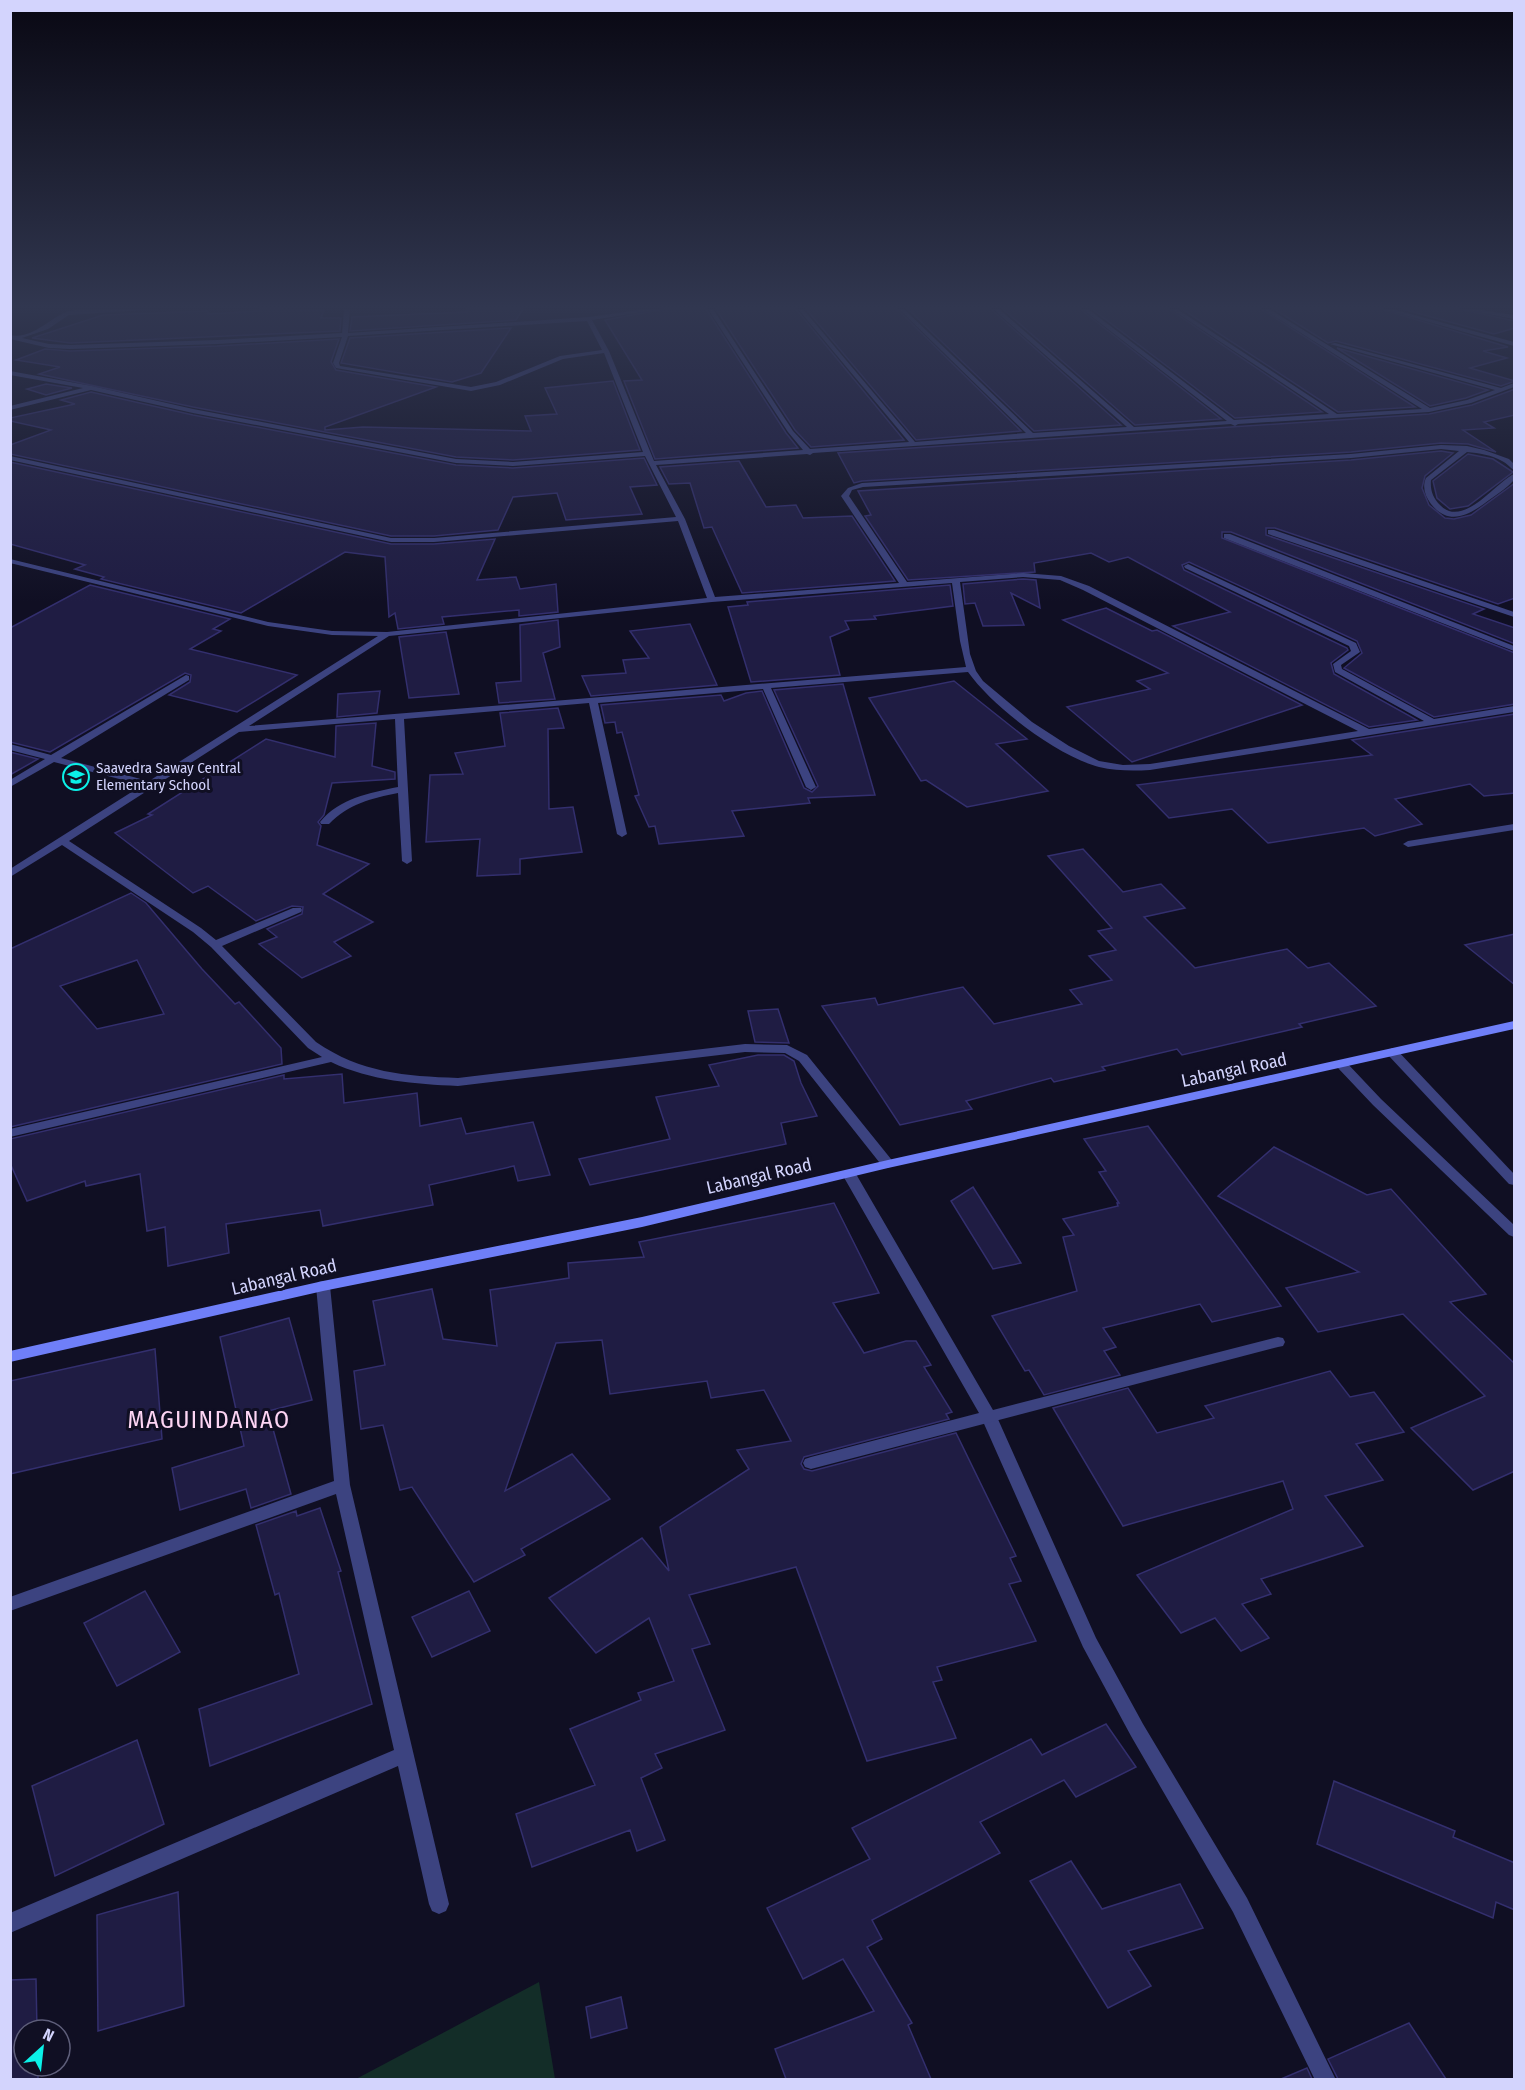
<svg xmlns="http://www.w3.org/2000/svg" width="1525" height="2090" font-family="'Fira Sans Condensed',sans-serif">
<rect width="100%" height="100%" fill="#100f23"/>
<path fill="#132d28" d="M539,1982L555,2079H356Z"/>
<g fill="#1f1c43" stroke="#332f6e" stroke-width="1.5" fill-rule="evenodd">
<path d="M260,309L324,310L321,318H341L340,331L70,343L32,338L103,315L208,311V314L259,311Z"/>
<path d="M467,309H523L516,320L350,331L352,317L467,312Z"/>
<path d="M664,309H706L786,433L798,448L655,459L624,381L642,380L605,320Z"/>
<path d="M716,309H796L904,440L811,447L795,430Z"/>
<path d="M806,309H897L1021,431L916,440Z"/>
<path d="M908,309H991L1121,425L1034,431Z"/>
<path d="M1003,309H1080L1221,419L1135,425Z"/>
<path d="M1092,309H1169L1322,412L1235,418Z"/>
<path d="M1182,309H1261L1415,407L1338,412Z"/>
<path d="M1274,309H1381L1508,347L1483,351L1507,358L1470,368L1515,381L1501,386L1336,341L1328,343Z"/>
<path d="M1402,309H1459L1515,321V328L1494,334Z"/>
<path d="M511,328L481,373L452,382L341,363L350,338Z"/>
<path d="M339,339L331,362L336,370L436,387L325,427V430L363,427L531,431L525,416L557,414L545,388L613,381L640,450L513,460L456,457L193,407L39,374L60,367L16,360L45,349L70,351L217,346Z"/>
<path d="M1337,348L1488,390L1466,398L1430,406Z"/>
<path d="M46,384L72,388L46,395L27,389Z"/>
<path d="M1515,389V415L1484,422L1494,428L1463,430L1496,452L1468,444L1441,443L1351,452L862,481L854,483L838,453L1429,414L1472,405Z"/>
<path d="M91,392L193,415L456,465L513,468L644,458L657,485L630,487L642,514L566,520L557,493L513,497L498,530L434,536H391L10,454V445L51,430L10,421V418L75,404L61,400Z"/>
<path d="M1441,451L1453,453L1425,476L1422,488L1429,505L1445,518L1454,519L1471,515L1515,483V598L1498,604L1275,528H1266V535L1484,609L1473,614L1515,628V644L1231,532H1222V538L1515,653V704L1434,717L1344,668L1362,653L1357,641L1189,562L1182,565L1184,570L1347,648L1348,650L1331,663L1334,674L1417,720L1369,727L1173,626L1230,612L1128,557L1109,562L1091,553L1034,563L1035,572L908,580L865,516L871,515L858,491L1351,460Z"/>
<path d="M1468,454L1493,459L1513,472L1468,506L1450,509L1437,498L1433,481Z"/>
<path d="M739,461L766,507L796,505L803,518L852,516L895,581L742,593L712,527L704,528L690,483L669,484L660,467Z"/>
<path d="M10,462L391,544H434L495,539L477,580L516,577L520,589L556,584L558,612L519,616V610L442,617L444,624L398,629L395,613L389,617L385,557L345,552L241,613L101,579L104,577L75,569L85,565L10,544Z"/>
<path d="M1023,579L1036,580L1040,608L1011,593L1024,625L983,626L975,603L965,604L963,584Z"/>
<path d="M90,585L230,619L213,629L221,631L190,649L297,675L237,712L169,695L190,682L191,675L185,673L50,752L10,742V628Z"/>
<path d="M950,585L953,606L874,616L876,619L845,621L849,629L830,637L840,675L751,682L728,607L748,605L747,602Z"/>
<path d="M1106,608L1152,631L1157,630L1302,705L1132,762L1067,707L1150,689L1137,681L1168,673L1063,620Z"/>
<path d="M558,620L560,647L543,653L555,699L499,703L496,683L521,681L520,625Z"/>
<path d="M690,624L717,685L591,696L582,676L626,673L623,660L649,658L630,631Z"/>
<path d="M446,632L459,694L409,698L399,637Z"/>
<path d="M954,681L1027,739L996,744L1048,791L967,807L926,780L921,781L869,698Z"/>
<path d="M843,684L875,795L808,798L810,803L732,811L744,836L659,844L655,826L649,827L635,796L639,795L622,732L617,733L615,722L605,723L601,705L721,695L724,701L746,693L762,691L804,788L812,792L818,786L774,690Z"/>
<path d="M380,691L377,713L337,717L338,694Z"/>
<path d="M558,708L564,728L548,729L549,809L573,807L582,852L520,859V874L477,876L480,839L426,842L430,775L463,774L455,753L505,746L500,713Z"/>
<path d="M1515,714V793L1484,796L1470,784L1395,799L1422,824L1375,836L1364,828L1268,843L1232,809L1169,818L1137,785L1372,755L1352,740Z"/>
<path d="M376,723L372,766L395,772V779L332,783L324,815L318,822L321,826L317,845L369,864L323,894L373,922L334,942L351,956L302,978L259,944L277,937L267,929L302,914L303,907L292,906L256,921L208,886L193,893L115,833L152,815L148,814L266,739L335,757L336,726Z"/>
<path d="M10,752L38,759L10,775Z"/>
<path d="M1083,849L1123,892L1161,884L1185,908L1144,917L1195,968L1287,949L1308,968L1329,963L1376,1006L1299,1024L1302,1027L1182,1055L1177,1049L1102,1067L1105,1070L1054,1082L1051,1078L966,1101L972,1109L900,1125L822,1006L875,998L878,1005L963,987L994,1024L1082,1004L1070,990L1112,980L1089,956L1116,950L1098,931L1112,928L1048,856Z"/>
<path d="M131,893L146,903L202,969L235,1004L239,1002L281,1048L282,1064L10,1127V949ZM137,960L164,1014L97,1029L60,986Z"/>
<path d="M1515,934V985L1465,945Z"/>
<path d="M778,1009L789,1043L755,1042L748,1011Z"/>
<path d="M758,1055H784L794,1061L801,1083L817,1116L781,1123L786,1144L590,1185L579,1159L670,1139L656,1097L719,1086L709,1065Z"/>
<path d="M342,1074L344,1103L417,1093L420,1126L461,1118L466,1134L533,1122L550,1175L518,1181L514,1166L429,1185L433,1205L323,1226L320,1210L226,1224L229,1253L168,1266L165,1227L147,1231L140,1174L86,1186L85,1181L27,1201L10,1163V1139L284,1075V1079Z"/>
<path d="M1148,1126L1281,1306L1212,1322L1200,1304L1103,1328L1116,1347L1104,1351L1120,1375L1044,1395L1029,1370L1025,1371L992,1316L1077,1291L1063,1237L1074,1235L1063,1219L1118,1206L1117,1203H1119L1099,1172L1106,1171L1084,1139Z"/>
<path d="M1274,1147L1367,1195L1391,1189L1486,1294L1450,1302L1515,1364V1471L1473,1490L1411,1428L1485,1396L1403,1314L1318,1332L1286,1288L1359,1272L1218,1196Z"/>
<path d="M973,1187L1021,1263L993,1269L951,1201Z"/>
<path d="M834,1203L879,1293L833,1303L864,1353L906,1341H916L931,1365L924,1367L952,1412L946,1414L949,1419L804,1457L801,1464L804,1469L812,1471L956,1433L1016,1556L1010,1558L1021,1581L1009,1584L1036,1641L937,1667L942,1680L933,1682L956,1738L867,1761L796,1567L689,1595L710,1644L692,1649L725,1730L655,1754L662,1768L641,1778L665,1840L637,1851L630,1830L532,1867L516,1814L595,1785L570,1729L641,1700L638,1693L674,1681L649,1618L596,1653L549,1598L642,1538L669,1571L660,1527L749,1469L737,1450L791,1441L764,1390L711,1398L707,1381L610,1394L602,1340L556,1343L505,1491L572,1454L610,1499L521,1549L525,1555L474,1582L412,1487L400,1490L383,1425L361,1429L354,1371L385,1365L373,1301L432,1289L443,1339L497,1346L490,1290L569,1278L568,1263L644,1257L639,1242Z"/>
<path d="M289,1318L312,1400L268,1411L291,1494L251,1508L246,1489L180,1510L172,1468L244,1446L220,1337Z"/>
<path d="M155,1349L162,1439L10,1474V1381Z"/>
<path d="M1330,1371L1350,1397L1374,1392L1404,1432L1356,1444L1383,1480L1325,1496L1363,1546L1261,1579L1271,1594L1242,1604L1269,1638L1241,1651L1215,1618L1181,1633L1137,1575L1293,1509L1283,1481L1123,1526L1053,1408L1128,1388L1157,1433L1214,1418L1205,1406Z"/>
<path d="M320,1508L341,1571L338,1572L372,1704L210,1766L199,1709L299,1674L279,1593L275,1595L256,1525L296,1511L297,1516Z"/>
<path d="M145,1591L180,1652L117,1686L84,1623Z"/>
<path d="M469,1591L490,1631L432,1657L412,1617Z"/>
<path d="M1106,1724L1136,1767L1076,1797L1064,1780L980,1822L1000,1853L872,1920L882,1939L867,1947L912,2023L908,2025L931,2079H786L775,2049L874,2011L843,1959L803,1979L767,1908L870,1859L852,1828L1031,1739L1042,1755Z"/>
<path d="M137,1740L164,1824L55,1876L32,1786Z"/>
<path d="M1334,1781L1455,1831L1453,1837L1515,1863V1910L1496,1902L1493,1918L1317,1844Z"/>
<path d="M1071,1861L1102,1909L1180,1884L1203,1928L1128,1951L1151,1986L1108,2008L1030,1881Z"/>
<path d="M178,1892L184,2006L98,2031L97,1915Z"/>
<path d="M36,1979L37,2030H24V2066H38V2079H10V1980Z"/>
<path d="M621,1997L627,2028L591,2038L586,2007Z"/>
<path d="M1409,2023L1446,2079H1338L1328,2059Z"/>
<path d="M1307,2068L1312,2079H1281Z"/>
</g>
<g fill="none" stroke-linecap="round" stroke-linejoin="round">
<g fill="#3c4380" fill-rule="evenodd">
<path d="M186,675L189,676V680L61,758L156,783V787H150L54,762L10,787V780L45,759L10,750V744L51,755Z"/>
<path d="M1392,1048L1396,1049L1514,1174V1185L1509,1184L1388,1055L1386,1052Z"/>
<path d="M1342,1061L1346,1062L1381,1099L1514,1225V1237L1509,1235L1373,1105L1338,1068L1336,1065L1338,1062Z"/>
<path d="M989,1411L994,1413L997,1417L1096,1638L1143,1724L1247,1898L1336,2080H1315L1233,1912L1131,1736L1083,1647L981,1417L984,1413Z"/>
</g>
<g fill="#3c4380" fill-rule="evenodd">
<path d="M113,309H158L69,315L48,329L22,338L49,344L70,345L217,340L342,333L344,309H350L348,333L589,317L646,309H662L592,320L609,351L654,461L803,450L788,432L708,309H713L793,431L810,449L909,442L798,309H803L915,442L1026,433L899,309H904L1033,433L1127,427L993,309H999L1134,427L1227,421L1082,309H1088L1234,420L1329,414L1171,309H1177L1337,414L1422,409L1263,309H1269L1430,408L1467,400L1495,390L1330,344L1335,343L1501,388L1514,383V387L1471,403L1429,412L1238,424L1235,426L1231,424L813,453L810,455L807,454L656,465L685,519L715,597L899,583L841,496L848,488L862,483L1351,454L1441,445L1467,446L1484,450L1509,459L1514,464V470C1510,468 1507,463 1502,461C1492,455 1479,453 1467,452L1431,480C1430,490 1433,498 1440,505C1463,529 1495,483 1514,474V480C1508,487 1500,492 1492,498C1473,512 1451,529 1431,504C1425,496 1422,487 1426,478L1459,451L1441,449L1351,458L863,487L852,490L849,496L907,582L1023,573L1061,576L1089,586L1369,729L1424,721L1335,672L1333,664L1351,651L1349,646L1185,568L1184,566L1188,564L1356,643L1360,652L1341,665L1342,669L1434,719L1514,706V712L1150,770C1133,771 1116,771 1099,767C1057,756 993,707 968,672L771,688L816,787L811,790L806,787L763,689L598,703L627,834L622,837L617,834L589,703L404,719L412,861L407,864L402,861L398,793C372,798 348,804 329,824H321L320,822C340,798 369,793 398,787L395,719L239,732L69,841L201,928L216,940L293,908H301L302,910L301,912L222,946L316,1042C361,1073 405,1076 458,1078L745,1044L787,1045L807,1055L895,1164L888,1168L883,1167L799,1061L785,1053L745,1052L458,1086C415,1084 371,1081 331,1062L10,1137V1129L322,1057L308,1048L211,947L193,932L62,845L10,877V869L378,636L332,635L268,626L10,563V559L268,622L332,631L387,632L707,598L678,521L434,542H391L10,460V456L391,538H434L676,517L645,456L513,466L456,463L193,413L91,390L10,410V406L83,388L10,375V371L92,386L193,409L456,459L513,462L643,452L604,353L563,359L500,385L471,391L336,368L333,363L342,337L217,344L70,349L49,348L10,339V335C31,340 49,319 66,312C77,308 101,310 113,309ZM587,321L602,350L560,356L496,382L471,387L340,366L339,363L348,336ZM1023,577L1060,580L1083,590L1358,731L1150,764L1123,765L1099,761L1069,746L1032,722L983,681L976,671L970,654L960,582ZM952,583L960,641L966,667L249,726L389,636L712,602Z"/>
<path d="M1383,309H1392L1514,342V346Z"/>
<path d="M1461,309H1475L1514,315V319Z"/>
<path d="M1268,530H1274L1514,612V617L1268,534Z"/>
<path d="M1224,534H1230L1514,646V651L1224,538Z"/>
<path d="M1514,824V830L1408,847L1403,844L1408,841Z"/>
<path d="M849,1170L854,1171L856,1174L993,1410L1278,1337L1283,1338L1285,1342L1283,1346L1278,1347L811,1469L805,1467L803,1463L805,1459L811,1457L979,1413L842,1174L844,1171Z"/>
<path d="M323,1281L328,1282L330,1286L350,1485L449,1904L446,1911L439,1914L432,1911L429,1904L398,1766L10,1933V1913L394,1750L336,1494L10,1611V1597L334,1481L316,1286L318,1282Z"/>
</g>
<path fill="#6f7ff8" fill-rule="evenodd" d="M1514,1021V1029L888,1168L642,1227L323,1291L10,1362V1351L323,1281L642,1217L888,1160Z"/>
</g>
<linearGradient id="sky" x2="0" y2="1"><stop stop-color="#090813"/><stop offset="0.51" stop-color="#313750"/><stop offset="1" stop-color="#313750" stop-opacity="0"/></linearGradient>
<rect width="1525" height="602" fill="url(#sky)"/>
<defs>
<symbol id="school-ring" viewBox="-11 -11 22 22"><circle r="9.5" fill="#100f23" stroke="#0bf1e8" stroke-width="1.5"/><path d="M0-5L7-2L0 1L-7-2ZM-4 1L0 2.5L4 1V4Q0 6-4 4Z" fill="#0bf1e8"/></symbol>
</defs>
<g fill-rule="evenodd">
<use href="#school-ring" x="61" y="762" width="30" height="30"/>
</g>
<g text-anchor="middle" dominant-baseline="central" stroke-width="6" stroke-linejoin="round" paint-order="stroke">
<g font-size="15" fill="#d3d4fd" stroke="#100f23" text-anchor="start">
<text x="96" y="768">Saavedra Saway Central<tspan x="96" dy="17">Elementary School</tspan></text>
</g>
<g font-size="18" fill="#d3d4fd" stroke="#100f23">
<text transform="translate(1234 1070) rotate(-12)">Labangal Road</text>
<text transform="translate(759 1176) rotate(-13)">Labangal Road</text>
<text transform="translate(284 1277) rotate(-13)">Labangal Road</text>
</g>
<g font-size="24" letter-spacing="1.5" fill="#fdd5f4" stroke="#100f23">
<text x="209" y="1420">MAGUINDANAO</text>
</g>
</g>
<rect width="1525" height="2090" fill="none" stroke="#d3d4fd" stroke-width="24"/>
<g transform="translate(42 2048) rotate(27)"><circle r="28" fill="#100f23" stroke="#5e5e7a" stroke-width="1.5"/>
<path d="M0-4.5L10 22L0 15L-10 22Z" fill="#0bf1e8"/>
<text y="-9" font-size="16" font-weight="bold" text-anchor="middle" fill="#d3d4fd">N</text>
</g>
</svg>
